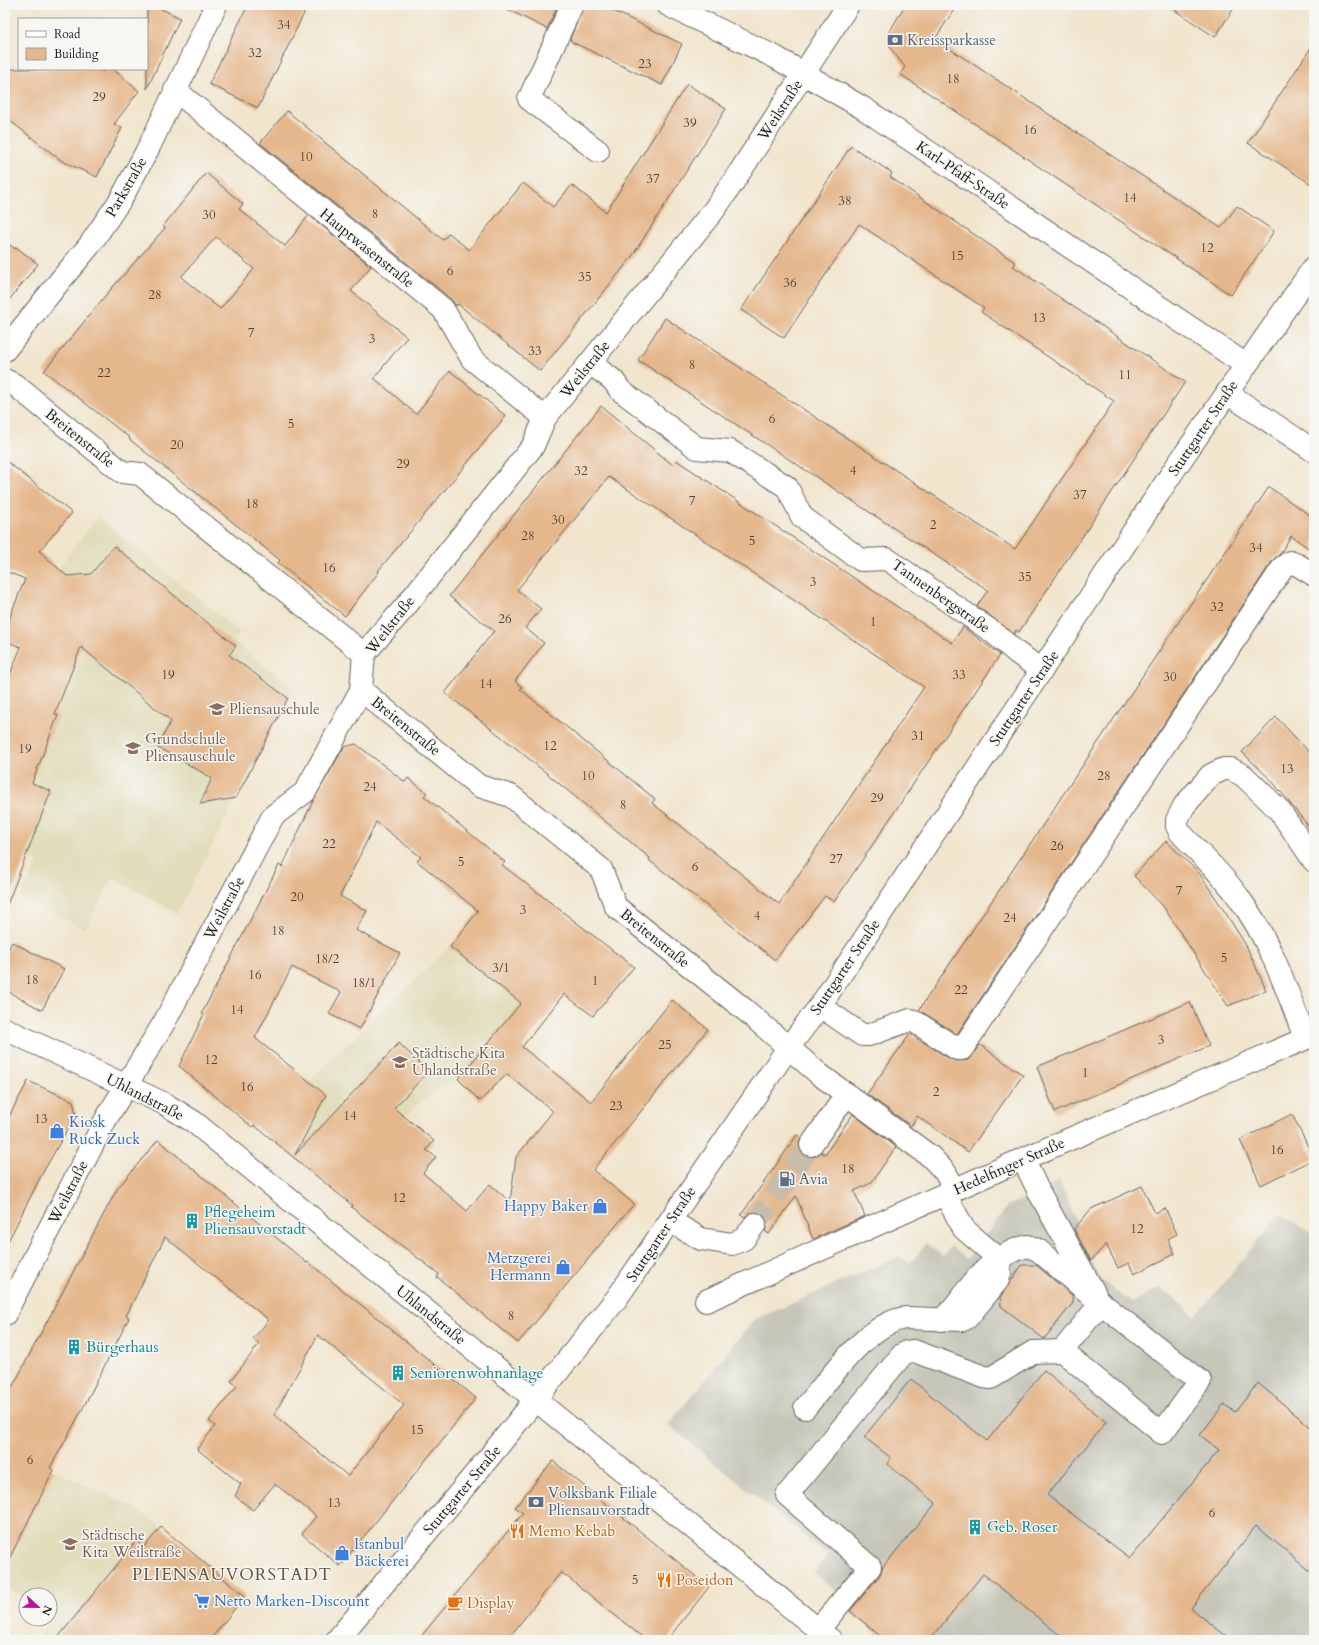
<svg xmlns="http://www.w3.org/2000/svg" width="1319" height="1645" font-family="Cardo,serif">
<rect width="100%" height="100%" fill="#f6f6f2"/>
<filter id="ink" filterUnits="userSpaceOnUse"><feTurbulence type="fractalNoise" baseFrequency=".025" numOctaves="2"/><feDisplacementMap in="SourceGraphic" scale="8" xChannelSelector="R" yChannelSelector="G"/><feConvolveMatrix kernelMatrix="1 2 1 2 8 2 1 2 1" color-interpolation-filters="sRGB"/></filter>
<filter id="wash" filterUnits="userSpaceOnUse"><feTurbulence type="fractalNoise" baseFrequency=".012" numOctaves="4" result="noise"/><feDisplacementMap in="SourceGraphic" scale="16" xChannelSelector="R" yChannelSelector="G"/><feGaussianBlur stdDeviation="0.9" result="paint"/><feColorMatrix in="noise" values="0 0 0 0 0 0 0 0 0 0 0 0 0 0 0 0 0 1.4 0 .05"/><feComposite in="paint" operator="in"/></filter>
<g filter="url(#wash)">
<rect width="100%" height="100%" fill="#f1e5cd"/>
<g fill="#e1dcba">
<path d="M98,517L240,633L234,641L293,688L177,913L113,878L85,929L21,897L38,862L5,845V687L44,586Z"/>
<path d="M450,947L521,1003L464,1072L414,1107L342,1196L264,1134L315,1075Z"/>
<path d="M5,1446L59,1473L135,1507L161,1527L145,1547L136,1541L56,1640H44L40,1637L52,1612L50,1611V1595H26V1598L5,1588Z"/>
</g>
<path fill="#c5c5b8" d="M1060,1181L1099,1279L1132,1303L1160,1287L1196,1316L1280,1214L1314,1235V1640H885L848,1610L844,1598L814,1573L828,1555L668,1425L754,1320L900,1256L910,1264L926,1243L943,1257L951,1246L967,1259L1008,1206Z"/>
<g id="blocks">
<g fill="#e5b78c" fill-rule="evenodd">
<path d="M147,5H153L180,18L147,89Z"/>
<path d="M248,5H308L258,108L209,84Z"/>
<path d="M499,5H558L547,29Z"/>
<path d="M584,5H601L682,44L662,85L572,42L570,39Z"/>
<path d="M905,5H957L935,39L1221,228L1237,206L1274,231L1231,295L900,74L905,67L891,49L888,39L889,33Z"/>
<path d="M1167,5H1236L1215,37Z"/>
<path d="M1314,43V186L1248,143Z"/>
<path d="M5,69H99L103,72L104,69H113L139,91L114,124L122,128L97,177L62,161L5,117Z"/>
<path d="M687,84L726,109L631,258L540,371L458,304L456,306L451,299L260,143L287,111L443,240L449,233L469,250L523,183L553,207L572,185L606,212Z"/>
<path d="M851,146L892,173L890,177L1016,263L1013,266L1185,382L1019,632L1016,630L1014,634L977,606L988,590L638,360L665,318L1015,549L1114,401L981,312L984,308L859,224L784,338L741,310Z"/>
<path d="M206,173L243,204L239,209L285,246L309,215L371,266L351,291L407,337L374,378L416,414L450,371L506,416L378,571L379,572L345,616L278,563L280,560L129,439L130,438L44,371L105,296L165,228L163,226ZM216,237L254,269L220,309L181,277Z"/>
<path d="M5,241L15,249L16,247L38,264L5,305Z"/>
<path d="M601,406L673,465L676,460L952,643L963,627L1000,655L834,902L825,896L775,960L649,860L650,858L517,749L445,693L494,631L449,596ZM609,477L924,687L779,904L652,803L655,799L520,689L522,687L515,681L544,643L525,628L541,609L517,590Z"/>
<path d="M5,460L72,513L39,551L67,576L91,574L114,546L236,646L229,655L288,698L236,798L200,804L212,778L157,747L171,721L81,647L55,714L58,715L32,783L51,791L7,905H5V687L21,647L5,641V629L25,579L5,571Z"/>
<path d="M1269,487L1314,518V552L1291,536L1280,554L1273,560L957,1034L919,1010Z"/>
<path d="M1276,717L1314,757V833L1272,781L1242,752Z"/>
<path d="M356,744L405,782L408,778L427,793L424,796L505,862L502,865L634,967L593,1016L564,994L522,1047L591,1102L672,1000L708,1029L593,1170L634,1204L518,1343L437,1277L439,1274L351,1207L352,1205L254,1125L252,1127L179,1066L204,1014L202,1013L279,865L282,867L313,801L344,747ZM376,822L421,857L417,861L478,911L450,947L521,1003L458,1079L480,1101L507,1074L553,1111L516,1157L510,1202L490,1184L467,1211L423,1173L436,1157L426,1150L434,1141L394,1108L428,1072L399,1043L295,1155L326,1095L255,1038L292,967L341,992L329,1014L360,1029L400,953L356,930L367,911L340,896Z"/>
<path d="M1166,841L1199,873L1225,912L1247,947L1266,990L1228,1006L1163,906L1134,876Z"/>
<path d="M12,942L64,969L42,1010L5,990V956Z"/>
<path d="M1190,1002L1209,1046L1055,1112L1037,1067Z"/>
<path d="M910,1034L950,1059L957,1061L968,1060L980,1045L1023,1075L968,1152L917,1116L911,1126L867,1094Z"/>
<path d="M28,1081L73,1101L76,1114L41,1176L5,1247V1124Z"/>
<path d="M853,1114L896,1147L871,1183L854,1191L865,1216L813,1239L796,1196L769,1234L765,1231L767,1225V1219L762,1214L756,1212H750L745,1217L741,1215L797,1135L801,1138L799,1143L800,1150L804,1155L809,1157L816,1156L821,1152L825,1154Z"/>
<path d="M1292,1114L1314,1159L1261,1185L1240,1140Z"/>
<path d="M158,1140L307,1263L308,1262L476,1398L340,1566L302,1534L316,1516L275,1484L253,1510L235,1496L241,1484L197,1449L215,1426L209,1421L237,1386L231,1381L259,1344L253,1339L269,1320L165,1237L126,1316L129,1318L82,1410L50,1468L54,1470L5,1567V1401L117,1189ZM318,1335L404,1405L348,1476L274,1415Z"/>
<path d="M1142,1186L1155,1213L1165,1208L1177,1234L1168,1239L1175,1254L1134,1274L1129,1263L1118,1268L1106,1244L1091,1261L1074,1229L1091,1209Z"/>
<path d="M1022,1265H1036L1072,1295L1073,1303L1044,1339L1001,1306L1000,1297Z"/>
<path d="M1044,1370L1106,1422L1047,1495L1130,1558L1219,1450L1200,1435L1224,1404L1235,1412L1258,1383L1314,1430V1574L1256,1526L1191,1608L1231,1640H1066L983,1574L930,1640H885L850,1611L880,1575L882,1568L936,1503L887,1464L891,1458L864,1437L911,1379L987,1441Z"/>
<path d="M553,1461L709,1587L667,1640H646L561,1572L507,1640H418L523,1513L515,1507Z"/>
<path d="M161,1527L245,1596L210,1640H56L136,1541L145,1546Z"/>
</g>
</g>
</g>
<g filter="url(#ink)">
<use href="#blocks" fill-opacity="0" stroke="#67625a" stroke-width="1"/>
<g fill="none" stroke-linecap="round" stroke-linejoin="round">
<path stroke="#c6bdaa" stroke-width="22" stroke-dasharray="22 11" stroke-linecap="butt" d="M755,1224L811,1145"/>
<defs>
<g id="minor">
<path d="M572,5L529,99L598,151"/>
<path d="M668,5L775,57L863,108L1246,365"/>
<path d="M175,90L443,309L472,359L545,418"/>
<path d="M5,350L59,282L89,246L121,199L149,147L216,5"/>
<path d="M590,363L613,380L620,390L697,448L730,451L787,487L802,517L861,560L887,559L994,633L1017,653L1042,670"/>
<path d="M5,380L15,385L122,472L140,474L364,654"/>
<path d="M1227,393L1314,451"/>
<path d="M361,690L479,786L511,796L601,869L616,907L745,1010L819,1074L931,1157L945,1172L955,1190"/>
<path d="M820,1006L862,1035H869L910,1020L914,1021L957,1049H962L1283,567L1290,562L1298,565L1314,575"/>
<path d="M5,1029L165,1104L194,1122L831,1640"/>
<path d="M1305,1038C1287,990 1270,940 1239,898C1222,873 1199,854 1180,832L1177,826V820L1184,806L1211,775L1224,769H1231L1244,776L1279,810L1314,861"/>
<path d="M811,1145L847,1094"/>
<path d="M1023,1159L1039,1192L1095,1294"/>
<path d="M670,1221L701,1239L732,1244L744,1239L755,1224"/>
<path d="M706,1301L1023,1159L1314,1035"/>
<path d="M5,1314L106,1119L165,1021L273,816L305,792L361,690L364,654L405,607L533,446L545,418L714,210L732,184L848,5"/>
<path d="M941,1320C952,1312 959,1300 968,1289C982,1270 1004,1251 1028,1246L1038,1250L1101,1303L1200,1381L1162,1433L1062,1351"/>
<path d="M805,1408C829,1380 868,1322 906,1318L963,1320L968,1317L998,1280L1000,1273L999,1259L964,1229L945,1194"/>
<path d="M818,1630L870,1567L787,1495L902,1355L907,1352L914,1351L984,1377L991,1378L1033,1352L1062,1351L1101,1303"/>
<path d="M337,1640L495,1450L617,1298L788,1048L820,1006L1176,467L1314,267"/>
</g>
</defs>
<use href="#minor" stroke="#67625a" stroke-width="24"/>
<use href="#minor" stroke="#fff" stroke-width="22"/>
</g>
</g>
<defs>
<symbol id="bank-bare" viewBox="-9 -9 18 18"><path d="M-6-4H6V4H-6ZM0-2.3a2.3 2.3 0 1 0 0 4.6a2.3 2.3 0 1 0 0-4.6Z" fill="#5c6f8a" stroke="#f6f6f2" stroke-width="2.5" paint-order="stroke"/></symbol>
<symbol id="school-bare" viewBox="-9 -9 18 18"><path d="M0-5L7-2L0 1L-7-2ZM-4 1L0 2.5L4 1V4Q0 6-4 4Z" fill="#8d6e63" stroke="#f6f6f2" stroke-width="2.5" paint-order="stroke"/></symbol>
<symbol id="shop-bare" viewBox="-9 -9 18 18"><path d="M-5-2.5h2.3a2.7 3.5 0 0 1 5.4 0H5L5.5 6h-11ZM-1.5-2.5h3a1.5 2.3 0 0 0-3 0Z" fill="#3f7fe0" stroke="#f6f6f2" stroke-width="2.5" paint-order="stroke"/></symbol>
<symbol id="fuel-bare" viewBox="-9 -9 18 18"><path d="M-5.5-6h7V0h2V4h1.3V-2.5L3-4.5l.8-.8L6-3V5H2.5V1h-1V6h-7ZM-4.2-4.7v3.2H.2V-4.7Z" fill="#5c6f8a" stroke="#f6f6f2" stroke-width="2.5" paint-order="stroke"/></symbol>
<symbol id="building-bare" viewBox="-9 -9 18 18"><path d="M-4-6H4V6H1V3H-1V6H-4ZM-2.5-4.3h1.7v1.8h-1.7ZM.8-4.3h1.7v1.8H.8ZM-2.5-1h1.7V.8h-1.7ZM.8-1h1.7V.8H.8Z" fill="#0f9aa8" stroke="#f6f6f2" stroke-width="2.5" paint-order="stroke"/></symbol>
<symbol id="restaurant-bare" viewBox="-9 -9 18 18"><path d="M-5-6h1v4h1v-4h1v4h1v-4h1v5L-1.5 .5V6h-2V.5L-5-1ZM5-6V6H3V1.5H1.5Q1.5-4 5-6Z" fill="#e8710a" stroke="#f6f6f2" stroke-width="2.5" paint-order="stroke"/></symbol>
<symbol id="supermarket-bare" viewBox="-9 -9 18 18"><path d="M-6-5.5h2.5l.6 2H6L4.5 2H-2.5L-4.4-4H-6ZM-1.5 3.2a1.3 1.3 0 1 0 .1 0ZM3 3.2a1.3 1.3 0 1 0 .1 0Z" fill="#3f7fe0" stroke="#f6f6f2" stroke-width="2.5" paint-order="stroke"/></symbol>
<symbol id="cafe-bare" viewBox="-9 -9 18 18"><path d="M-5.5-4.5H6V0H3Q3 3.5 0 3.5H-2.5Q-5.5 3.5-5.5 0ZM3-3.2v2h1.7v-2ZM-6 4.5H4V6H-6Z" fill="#e8710a" stroke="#f6f6f2" stroke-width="2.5" paint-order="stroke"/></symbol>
</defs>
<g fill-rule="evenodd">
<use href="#bank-bare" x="884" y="29" width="22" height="22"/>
<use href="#school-bare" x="206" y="698" width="22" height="22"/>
<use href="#school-bare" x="122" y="737" width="22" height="22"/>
<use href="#school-bare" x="389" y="1051" width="22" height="22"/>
<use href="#shop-bare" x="46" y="1120" width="22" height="22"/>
<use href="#fuel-bare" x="776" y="1168" width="22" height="22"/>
<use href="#shop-bare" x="589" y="1195" width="22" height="22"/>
<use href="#building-bare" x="181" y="1210" width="22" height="22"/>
<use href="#shop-bare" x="552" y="1256" width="22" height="22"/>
<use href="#building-bare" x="63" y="1336" width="22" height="22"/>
<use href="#building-bare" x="387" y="1362" width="22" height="22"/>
<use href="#bank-bare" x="525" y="1491" width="22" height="22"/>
<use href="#building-bare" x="964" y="1516" width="22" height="22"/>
<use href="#restaurant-bare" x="506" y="1520" width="22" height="22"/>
<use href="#school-bare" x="59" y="1533" width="22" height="22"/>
<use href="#shop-bare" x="331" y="1542" width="22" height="22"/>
<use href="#restaurant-bare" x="653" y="1569" width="22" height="22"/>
<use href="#supermarket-bare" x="191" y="1590" width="22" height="22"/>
<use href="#cafe-bare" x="444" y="1592" width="22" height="22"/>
</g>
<g text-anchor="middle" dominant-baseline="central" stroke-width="3" stroke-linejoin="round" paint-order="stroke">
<g font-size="13" fill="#4e4338">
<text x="284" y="25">34</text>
<text x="255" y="53">32</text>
<text x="645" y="64">23</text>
<text x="953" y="79">18</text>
<text x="99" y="97">29</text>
<text x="690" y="123">39</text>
<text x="1030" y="130">16</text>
<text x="306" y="157">10</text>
<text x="653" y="179">37</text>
<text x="1130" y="198">14</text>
<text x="845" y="201">38</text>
<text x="375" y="214">8</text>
<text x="209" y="215">30</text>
<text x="1207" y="248">12</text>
<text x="957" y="256">15</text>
<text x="450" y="271">6</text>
<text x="585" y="277">35</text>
<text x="790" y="283">36</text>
<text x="155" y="295">28</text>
<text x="1039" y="318">13</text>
<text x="251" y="333">7</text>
<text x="372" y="339">3</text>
<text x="535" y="351">33</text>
<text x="692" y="365">8</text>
<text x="104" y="373">22</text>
<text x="1125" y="375">11</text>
<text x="772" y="419">6</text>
<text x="291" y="424">5</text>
<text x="177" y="445">20</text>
<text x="403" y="464">29</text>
<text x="581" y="471">32</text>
<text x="853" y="471">4</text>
<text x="1080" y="495">37</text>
<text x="692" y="501">7</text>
<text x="252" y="504">18</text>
<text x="558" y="520">30</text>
<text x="933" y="525">2</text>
<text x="528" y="536">28</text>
<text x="752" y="541">5</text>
<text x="1256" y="548">34</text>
<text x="329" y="568">16</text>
<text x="1025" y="577">35</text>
<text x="813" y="582">3</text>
<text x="1217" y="607">32</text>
<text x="505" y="619">26</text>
<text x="873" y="622">1</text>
<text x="168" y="675">19</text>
<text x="959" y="675">33</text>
<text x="1170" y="677">30</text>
<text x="486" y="684">14</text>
<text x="918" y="736">31</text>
<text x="550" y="746">12</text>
<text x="25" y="749">19</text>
<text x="1287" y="769">13</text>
<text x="588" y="776">10</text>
<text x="1104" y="776">28</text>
<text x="370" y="787">24</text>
<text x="877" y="798">29</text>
<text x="623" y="805">8</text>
<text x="329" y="844">22</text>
<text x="1057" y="846">26</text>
<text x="836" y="859">27</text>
<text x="461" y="862">5</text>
<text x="695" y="867">6</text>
<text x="1179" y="891">7</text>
<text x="297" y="897">20</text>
<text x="523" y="910">3</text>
<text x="757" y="916">4</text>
<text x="1010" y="918">24</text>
<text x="278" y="931">18</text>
<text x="1224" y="958">5</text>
<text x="327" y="959">18/2</text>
<text x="501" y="968">3/1</text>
<text x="255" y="975">16</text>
<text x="32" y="980">18</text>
<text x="595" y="981">1</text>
<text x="364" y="983">18/1</text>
<text x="961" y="990">22</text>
<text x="237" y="1010">14</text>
<text x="1161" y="1040">3</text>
<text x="665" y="1045">25</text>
<text x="211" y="1060">12</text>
<text x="1085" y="1073">1</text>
<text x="247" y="1087">16</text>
<text x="936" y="1092">2</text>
<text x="616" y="1106">23</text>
<text x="350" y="1116">14</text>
<text x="41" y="1119">13</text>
<text x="1277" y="1150">16</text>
<text x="848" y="1169">18</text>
<text x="399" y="1198">12</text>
<text x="1137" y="1229">12</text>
<text x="511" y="1316">8</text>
<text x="417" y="1430">15</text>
<text x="30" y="1460">6</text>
<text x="334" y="1503">13</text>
<text x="1212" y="1513">6</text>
<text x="635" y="1580">5</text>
</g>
<g font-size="15" fill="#4e5e75" stroke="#f6f6f2" text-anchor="start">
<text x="907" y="40">Kreissparkasse</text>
<text x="799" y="1179">Avia</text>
<text x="548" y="1493">Volksbank Filiale<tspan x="548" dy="17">Pliensauvorstadt</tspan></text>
</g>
<g font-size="15" fill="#1c1c1c" stroke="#f6f6f2">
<text transform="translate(780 110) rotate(-57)">Weilstraße</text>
<text transform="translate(963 175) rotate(34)">Karl-Pfaff-Straße</text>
<text transform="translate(126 187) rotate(-60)">Parkstraße</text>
<text transform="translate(367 248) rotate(39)">Hauptwasenstraße</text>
<text transform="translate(585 369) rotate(-51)">Weilstraße</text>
<text transform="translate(1203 428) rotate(-56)">Stuttgarter Straße</text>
<text transform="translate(80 438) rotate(39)">Breitenstraße</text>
<text transform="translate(941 596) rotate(35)">Tannenbergstraße</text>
<text transform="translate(390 625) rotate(-52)">Weilstraße</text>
<text transform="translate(1024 698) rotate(-56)">Stuttgarter Straße</text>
<text transform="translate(406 726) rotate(39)">Breitenstraße</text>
<text transform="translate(224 908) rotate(-62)">Weilstraße</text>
<text transform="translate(655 938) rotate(39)">Breitenstraße</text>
<text transform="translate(845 967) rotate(-56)">Stuttgarter Straße</text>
<text transform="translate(145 1097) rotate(27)">Uhlandstraße</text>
<text transform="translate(1009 1166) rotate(-24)">Hedelfinger Straße</text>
<text transform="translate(68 1192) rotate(-63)">Weilstraße</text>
<text transform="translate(661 1234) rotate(-56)">Stuttgarter Straße</text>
<text transform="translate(431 1315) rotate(39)">Uhlandstraße</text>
<text transform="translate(462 1490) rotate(-50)">Stuttgarter Straße</text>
</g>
<g font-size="15" fill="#785e54" stroke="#f6f6f2" text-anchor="start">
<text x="229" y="709">Pliensauschule</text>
<text x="145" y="739">Grundschule<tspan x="145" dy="17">Pliensauschule</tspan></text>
<text x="412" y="1053">Städtische Kita<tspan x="412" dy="17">Uhlandstraße</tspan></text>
<text x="82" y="1535">Städtische<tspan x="82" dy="17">Kita Weilstraße</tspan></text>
</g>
<g font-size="15" fill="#366cbe" stroke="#f6f6f2" text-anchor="start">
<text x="69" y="1122">Kiosk<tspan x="69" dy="17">Ruck Zuck</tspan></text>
<text x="588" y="1206" text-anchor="end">Happy Baker</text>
<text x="551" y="1258" text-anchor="end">Metzgerei<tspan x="551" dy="17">Hermann</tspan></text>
<text x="354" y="1544">Istanbul<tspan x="354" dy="17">Bäckerei</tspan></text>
<text x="214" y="1601">Netto Marken-Discount</text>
</g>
<g font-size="15" fill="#0d838f" stroke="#f6f6f2" text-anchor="start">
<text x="204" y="1212">Pflegeheim<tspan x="204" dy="17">Pliensauvorstadt</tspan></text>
<text x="86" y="1347">Bürgerhaus</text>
<text x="410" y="1373">Seniorenwohnanlage</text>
<text x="987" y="1527">Geb. Roser</text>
</g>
<g font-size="15" fill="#c56008" stroke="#f6f6f2" text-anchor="start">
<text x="529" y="1531">Memo Kebab</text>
<text x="676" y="1580">Poseidon</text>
<text x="467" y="1603">Display</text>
</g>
<g font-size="17" letter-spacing="1" fill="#625243" stroke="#f6f6f2">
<text x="232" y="1574">PLIENSAUVORSTADT</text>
</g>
</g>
<rect width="1319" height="1645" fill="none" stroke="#f6f6f2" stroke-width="20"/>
<rect x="18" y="18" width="130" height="52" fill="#f6f6f2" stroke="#9f9f9c"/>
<rect x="26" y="31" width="20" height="6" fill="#ffffff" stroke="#9f9f9c"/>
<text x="54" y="38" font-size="12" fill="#1c1c1c">Road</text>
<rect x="26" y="48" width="20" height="12" fill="#e5b78c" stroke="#9f9f9c"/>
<text x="54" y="58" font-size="12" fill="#1c1c1c">Building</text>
<g transform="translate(38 1607) rotate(112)"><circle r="19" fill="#f6f6f2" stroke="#9f9f9c"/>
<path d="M0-3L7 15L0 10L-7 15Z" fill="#b5179e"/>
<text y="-6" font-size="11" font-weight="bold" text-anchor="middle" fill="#1c1c1c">N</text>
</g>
</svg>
